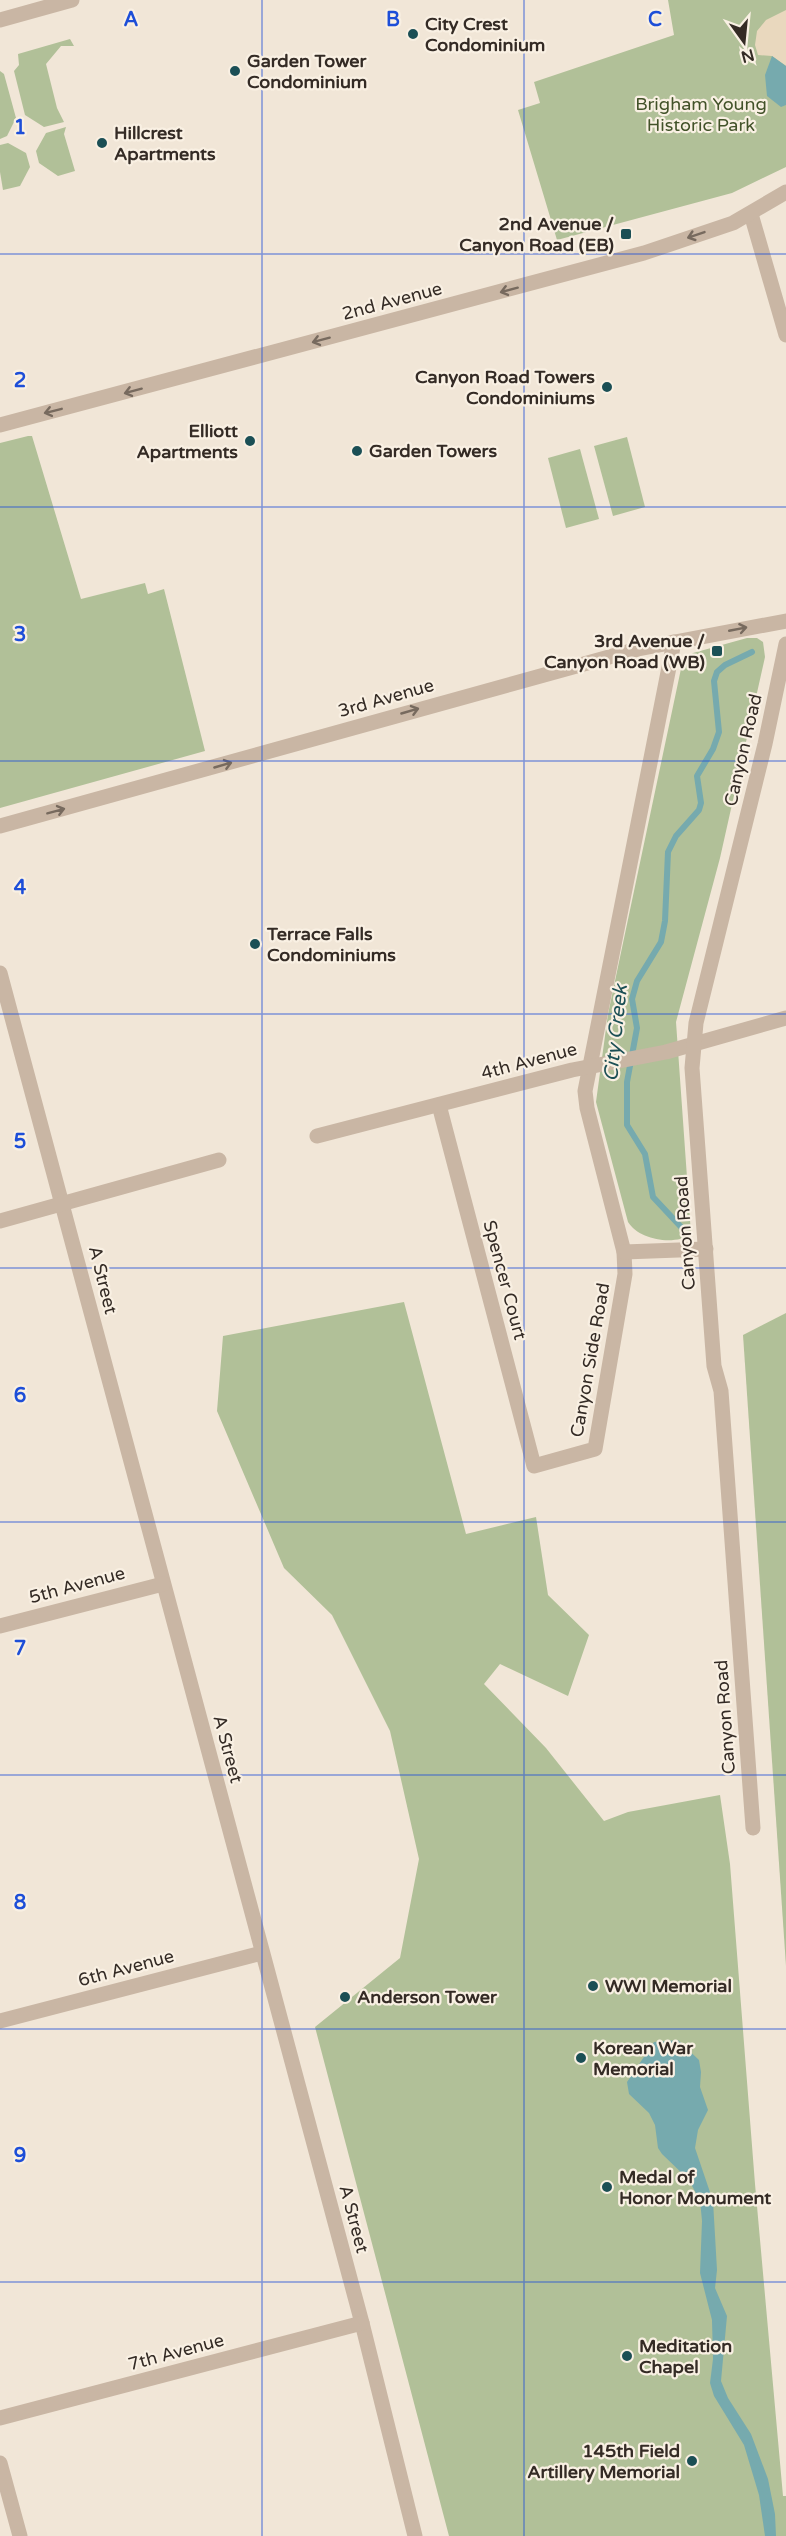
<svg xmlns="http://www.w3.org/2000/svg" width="786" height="2536" font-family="'Varela Round',sans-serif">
<rect width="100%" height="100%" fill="#f1e6d7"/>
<g fill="#b1c098">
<path d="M668,0H786V167L732,193L557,240L518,110L540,103L534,82L674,35Z"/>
<path d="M70,39L74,46H61L46,64L57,108L64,122L44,127L25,115L14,71L19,65L18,54Z"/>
<path d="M0,71L4,74L16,118L7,136L0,139Z"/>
<path d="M66,127L64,134L75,171L58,176L39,163L36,151L46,133Z"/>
<path d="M8,143L26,153L30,167L20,186L3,190L0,172V145Z"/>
<path d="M28,436H32L81,599L145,583L148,594L164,589L205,751L0,808V443Z"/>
<path d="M627,437L645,507L613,516L594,446Z"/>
<path d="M580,449L599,519L566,528L548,458Z"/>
<path d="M747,638H757L763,642L765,657L720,858L676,1022L691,1234C675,1246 639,1240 628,1222L596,1102L608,1014L682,664L693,653Z"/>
<path d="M404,1302L466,1534L536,1517L548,1595L589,1635L568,1696L500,1664L484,1684L546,1748L604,1821L628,1812L720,1795L730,1864L755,2184L783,2496H786V2536H449L315,2027L400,1958L419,1859L390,1731L332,1615L284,1568L217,1411L223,1336Z"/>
<path d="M786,1313V1966L743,1335Z"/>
</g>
<path fill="#e9d8be" d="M786,10V66L772,56L758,55L755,45L757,31L766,20Z"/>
<g fill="#76aaae">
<path d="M772,56L786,66V105L781,107L767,96L765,75Z"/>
<path d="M678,2040L699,2060L701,2072L700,2087L708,2110L698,2130L695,2148L713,2201L717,2270L715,2288L727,2316L721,2381L728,2398L751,2434L768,2479L775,2514L776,2536H765L759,2495L744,2445L714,2396L710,2383L713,2359L712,2320L700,2273L702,2221L700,2200L688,2179L662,2154L658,2148L655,2125L649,2113L629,2094L627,2082L654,2042Z"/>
</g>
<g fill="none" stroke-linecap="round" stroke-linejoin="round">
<path stroke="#76aaae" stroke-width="6" d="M682,1228L653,1197L645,1154L627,1125V1082L637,1028L632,999L637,981L661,942L665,921L668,852L676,836L699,810L701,803L697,776L713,749L719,732L714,681L717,672L725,665L752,652"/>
<g stroke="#c9b6a4" stroke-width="15">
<path d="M0,20L72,0"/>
<path d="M751,214L786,335"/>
<path d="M0,425L644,253L733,223L786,192"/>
<path d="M0,826L638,649L786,621"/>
<path d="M0,973L362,2323L415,2536"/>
<path d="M439,1105L534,1466L595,1449L625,1274L624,1252L587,1108L585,1091L674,642"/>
<path d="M317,1136L572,1070L666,1052L786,1018"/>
<path d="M0,1221L219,1160"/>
<path d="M624,1252L706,1249"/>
<path d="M0,1626L163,1584"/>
<path d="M753,1828L721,1391L714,1366L692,1068L696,1023L765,744L786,644"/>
<path d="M0,2021L262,1953"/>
<path d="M0,2418L362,2323"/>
<path d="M0,2463L20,2536"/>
</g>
</g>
<defs><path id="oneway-shaft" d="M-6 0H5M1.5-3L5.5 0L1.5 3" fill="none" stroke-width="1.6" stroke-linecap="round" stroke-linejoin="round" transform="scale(1.5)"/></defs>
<g stroke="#776a5e">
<use href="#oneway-shaft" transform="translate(696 235) rotate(161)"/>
<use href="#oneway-shaft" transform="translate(509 290) rotate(165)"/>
<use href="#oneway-shaft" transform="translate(321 340) rotate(165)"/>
<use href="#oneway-shaft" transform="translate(133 391) rotate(165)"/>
<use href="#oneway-shaft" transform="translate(53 411) rotate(166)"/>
<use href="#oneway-shaft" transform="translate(738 629) rotate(-11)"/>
<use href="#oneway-shaft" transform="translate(410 711) rotate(-16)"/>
<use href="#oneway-shaft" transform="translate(223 765) rotate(-16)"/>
<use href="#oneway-shaft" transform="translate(56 811) rotate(-15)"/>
</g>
<path fill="none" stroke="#1d4ed8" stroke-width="1.5" stroke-opacity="0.55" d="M262,0V2536M524,0V2536M0,254H786M0,507H786M0,761H786M0,1014H786M0,1268H786M0,1522H786M0,1775H786M0,2029H786M0,2282H786"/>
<g fill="#1b4f55" stroke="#f9f0e3" stroke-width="2">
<circle cx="413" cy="34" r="6"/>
<circle cx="235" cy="71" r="6"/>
<circle cx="102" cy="143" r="6"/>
<rect x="620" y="228" width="12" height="12" rx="3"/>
<circle cx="607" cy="387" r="6"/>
<circle cx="250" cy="441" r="6"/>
<circle cx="357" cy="451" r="6"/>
<rect x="711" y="645" width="12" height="12" rx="3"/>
<circle cx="255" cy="944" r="6"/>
<circle cx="593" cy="1986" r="6"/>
<circle cx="345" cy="1997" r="6"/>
<circle cx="581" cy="2058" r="6"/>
<circle cx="607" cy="2187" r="6"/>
<circle cx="627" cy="2356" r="6"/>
<circle cx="692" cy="2461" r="6"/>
</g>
<g text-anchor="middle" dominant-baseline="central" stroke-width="4.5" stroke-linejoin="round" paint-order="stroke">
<g font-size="18" font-weight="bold" fill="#342b25" stroke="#f9f0e3" text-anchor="start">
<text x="425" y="24">City Crest<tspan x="425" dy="21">Condominium</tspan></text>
<text x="247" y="61">Garden Tower<tspan x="247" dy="21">Condominium</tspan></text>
<text x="114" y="133">Hillcrest<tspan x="114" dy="21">Apartments</tspan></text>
<text x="614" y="224" text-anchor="end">2nd Avenue /<tspan x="614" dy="21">Canyon Road (EB)</tspan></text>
<text x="595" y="377" text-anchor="end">Canyon Road Towers<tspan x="595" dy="21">Condominiums</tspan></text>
<text x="238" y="431" text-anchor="end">Elliott<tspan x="238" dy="21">Apartments</tspan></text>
<text x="369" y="451">Garden Towers</text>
<text x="705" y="641" text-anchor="end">3rd Avenue /<tspan x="705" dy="21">Canyon Road (WB)</tspan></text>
<text x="267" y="934">Terrace Falls<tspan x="267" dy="21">Condominiums</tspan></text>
<text x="605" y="1986">WWI Memorial</text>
<text x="357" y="1997">Anderson Tower</text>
<text x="593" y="2048">Korean War<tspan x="593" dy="21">Memorial</tspan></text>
<text x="619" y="2177">Medal of<tspan x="619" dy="21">Honor Monument</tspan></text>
<text x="639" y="2346">Meditation<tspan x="639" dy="21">Chapel</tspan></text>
<text x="680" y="2451" text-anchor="end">145th Field<tspan x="680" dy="21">Artillery Memorial</tspan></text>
</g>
<g font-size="18" fill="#425229" stroke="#f9f0e3">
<text x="701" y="104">Brigham Young<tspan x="701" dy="21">Historic Park</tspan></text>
</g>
<g font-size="18" fill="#342b25" stroke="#f9f0e3">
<text transform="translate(392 301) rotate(-15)">2nd Avenue</text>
<text transform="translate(386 698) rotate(-16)">3rd Avenue</text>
<text transform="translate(743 750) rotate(-77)">Canyon Road</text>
<text transform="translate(529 1061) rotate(-15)">4th Avenue</text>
<text transform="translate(685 1233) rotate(-94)">Canyon Road</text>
<text transform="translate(103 1280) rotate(76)">A Street</text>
<text transform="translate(505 1280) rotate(75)">Spencer Court</text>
<text transform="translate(590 1360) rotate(-80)">Canyon Side Road</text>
<text transform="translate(77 1585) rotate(-15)">5th Avenue</text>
<text transform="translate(725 1717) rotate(-94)">Canyon Road</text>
<text transform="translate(228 1749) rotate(75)">A Street</text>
<text transform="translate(126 1968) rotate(-15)">6th Avenue</text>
<text transform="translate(354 2219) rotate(75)">A Street</text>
<text transform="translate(176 2352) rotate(-15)">7th Avenue</text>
</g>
<g font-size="20" font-style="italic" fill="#1b4f55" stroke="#f9f0e3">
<text transform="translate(616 1033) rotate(-84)">City Creek</text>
</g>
</g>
<g font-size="20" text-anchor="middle" font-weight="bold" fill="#1d4ed8" stroke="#f9f0e3" stroke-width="4.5" stroke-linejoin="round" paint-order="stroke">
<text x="131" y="26">A</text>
<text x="393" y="26">B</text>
<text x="655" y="26">C</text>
<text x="20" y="134">1</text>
<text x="20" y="387">2</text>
<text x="20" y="641">3</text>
<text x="20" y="894">4</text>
<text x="20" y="1148">5</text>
<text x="20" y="1402">6</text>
<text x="20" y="1655">7</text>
<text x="20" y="1909">8</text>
<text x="20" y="2162">9</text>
</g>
<g transform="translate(744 42) rotate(165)" stroke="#f9f0e3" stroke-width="4.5" paint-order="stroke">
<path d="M0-4.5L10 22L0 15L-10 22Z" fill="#342b25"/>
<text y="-9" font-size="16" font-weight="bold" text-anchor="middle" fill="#342b25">N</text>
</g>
</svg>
